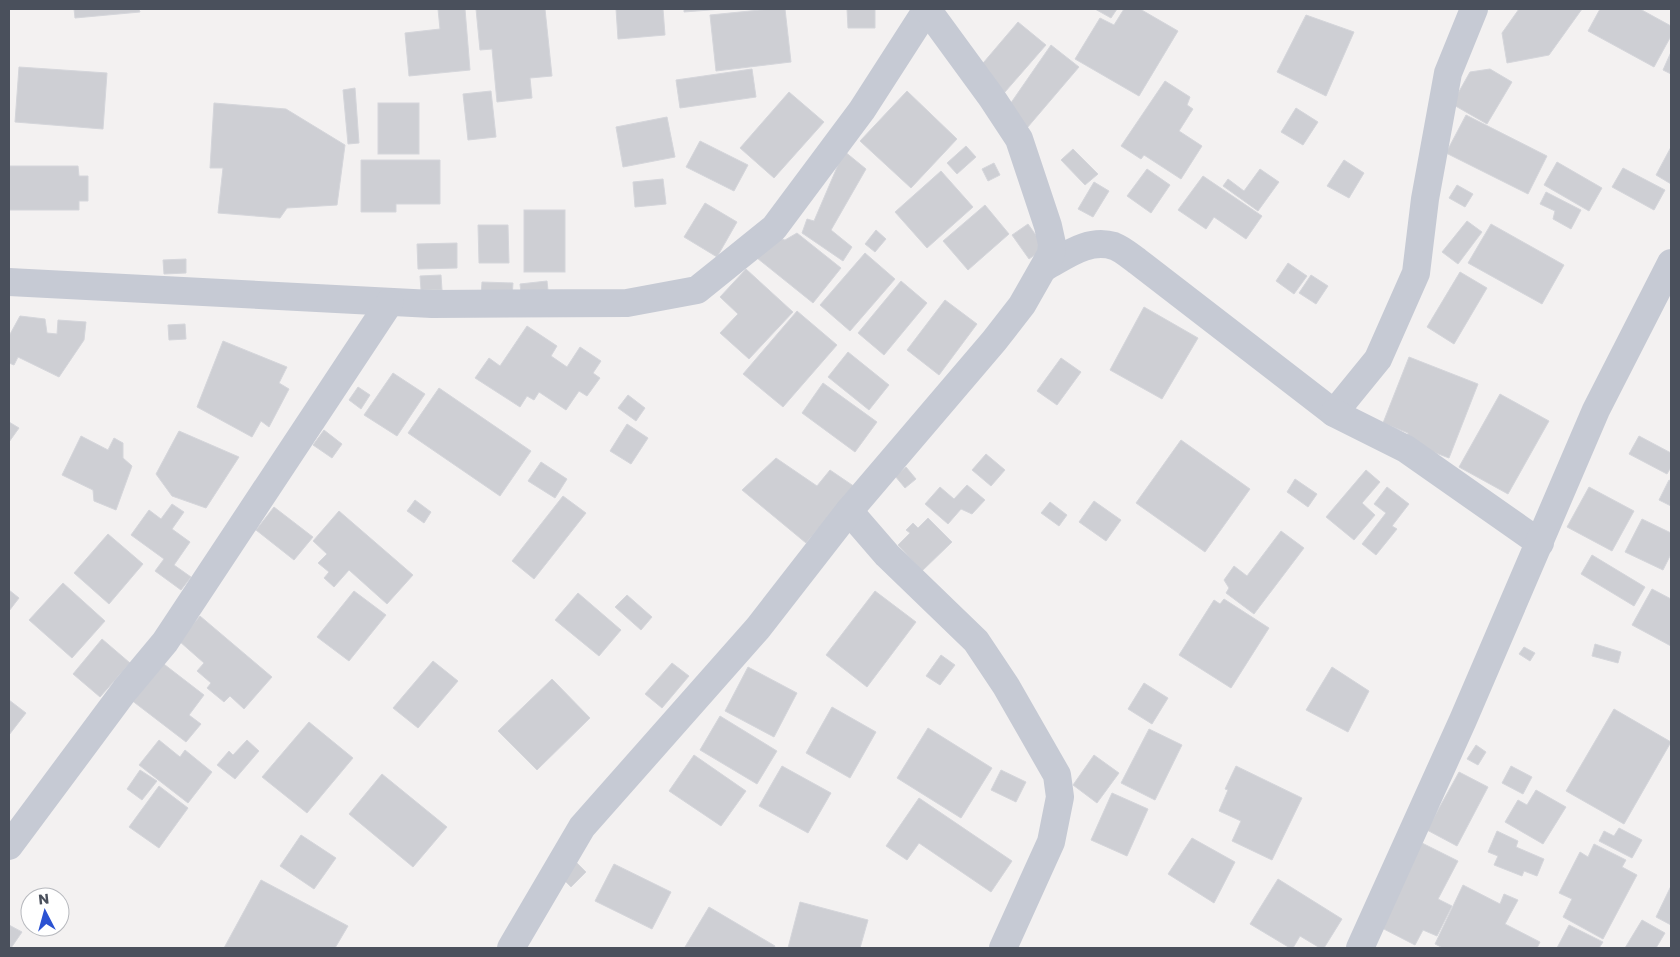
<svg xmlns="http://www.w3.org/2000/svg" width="1680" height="957" font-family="Poppins,sans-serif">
<rect width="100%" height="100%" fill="#f3f1f1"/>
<g fill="#cecfd4" stroke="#d5d6db">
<path d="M74,9H139L140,12L75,18Z"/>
<path d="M438,9H465L470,70L409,76L405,33L440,29Z"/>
<path d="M476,9H545L552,76L530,78L532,98L497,102L492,49L480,50Z"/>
<path d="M616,9H663L665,35L618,39Z"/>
<path d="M684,9H722L684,12Z"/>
<path d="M770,9H785L791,62L716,71L710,15Z"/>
<path d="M847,9H875V28H848Z"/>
<path d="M1095,9H1117L1111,18Z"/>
<path d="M1124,9H1140L1178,31L1139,96L1075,59L1100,18L1114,25Z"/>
<path d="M1519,9H1582L1549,55L1507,63L1502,33Z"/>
<path d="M1600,9H1640L1671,26V36L1654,67L1588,31Z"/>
<path d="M1306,15L1354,32L1326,96L1277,72Z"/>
<path d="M1018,22L1046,45L1005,92L978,69Z"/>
<path d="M1051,45L1079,67L1027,128L1006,110Z"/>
<path d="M1671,52V74L1663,70Z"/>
<path d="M19,67L107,73L103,129L15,122Z"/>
<path d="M752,69L756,97L680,108L676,80Z"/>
<path d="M1490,69L1512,82L1487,124L1452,104L1470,72Z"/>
<path d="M1165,81L1190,97L1187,105L1193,109L1179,131L1202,146L1181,179L1144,155L1141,159L1121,146Z"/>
<path d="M355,88L359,143L348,144L343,90Z"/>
<path d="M491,91L496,137L468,140L463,94Z"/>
<path d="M907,91L957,139L911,188L860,141Z"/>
<path d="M789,92L824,122L774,178L740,148Z"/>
<path d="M214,103L286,109L345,145L337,205L287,208L280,218L218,213L223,168H210Z"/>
<rect x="378" y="103" width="41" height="51"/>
<path d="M1296,108L1318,122L1303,145L1281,132Z"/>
<path d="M1466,115L1547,156L1528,194L1446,153Z"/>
<path d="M667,117L675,157L623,167L616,127Z"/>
<path d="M700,141L748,165L734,191L686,167Z"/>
<path d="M966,146L976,157L957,174L947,163Z"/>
<path d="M1671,147V184L1656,175Z"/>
<path d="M1073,149L1098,174L1085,185L1061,160Z"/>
<path d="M844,151L866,169L831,230L852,247L843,261L802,233L807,219L814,221Z"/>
<path d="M361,160H440V204H396V212H361Z"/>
<path d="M1344,160L1364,173L1349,198L1327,186Z"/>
<path d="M1557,162L1602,188L1589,211L1544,185Z"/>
<path d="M994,163L1000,175L988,181L982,169Z"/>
<path d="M9,166H78L79,176H88V201H79V210H9Z"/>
<path d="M1623,168L1665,190L1654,210L1612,187Z"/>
<path d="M1147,169L1170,185L1151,213L1127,196Z"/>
<path d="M1260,169L1279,182L1258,211L1223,186L1228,179L1244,191Z"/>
<path d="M941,171L973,207L927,248L895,212Z"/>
<path d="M1203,176L1262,216L1246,239L1214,217L1206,229L1178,210Z"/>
<path d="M663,179L666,204L635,207L633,182Z"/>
<path d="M1094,182L1109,191L1093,217L1078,209Z"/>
<path d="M1457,185L1473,194L1465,207L1449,198Z"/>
<path d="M1546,192L1581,210L1571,229L1553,219L1555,211L1540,204Z"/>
<path d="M705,203L737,222L717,257L684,237Z"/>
<path d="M985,205L1009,234L968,270L943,241Z"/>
<rect x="524" y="210" width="41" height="62"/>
<path d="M1467,221L1482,232L1458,264L1442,252Z"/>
<path d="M1028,224L1045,248L1029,259L1012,235Z"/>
<path d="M1491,224L1564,265L1542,304L1468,263Z"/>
<path d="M478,225H508L509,263H479Z"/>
<path d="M876,230L886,239L875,252L865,244Z"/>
<path d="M797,233L841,268L813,303L757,258L774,237L785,240Z"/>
<path d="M457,243V268L418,269L417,244Z"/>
<path d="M865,253L895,279L850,331L820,305Z"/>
<path d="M186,259V273L164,274L163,260Z"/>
<path d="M1288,263L1307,276L1294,294L1276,281Z"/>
<path d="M746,269L793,312L749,359L720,333L738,314L720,297Z"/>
<path d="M1460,272L1487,288L1454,344L1427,327Z"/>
<path d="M441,275L442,290H421L420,276Z"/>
<path d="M1311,275L1328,286L1316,304L1299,293Z"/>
<path d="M547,281L549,300L522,303L520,284Z"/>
<path d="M901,281L927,303L884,355L858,333Z"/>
<path d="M482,282L513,283L512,298L481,296Z"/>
<path d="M945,300L977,324L939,375L907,350Z"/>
<path d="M1144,307L1198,338L1162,399L1110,370Z"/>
<path d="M797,311L837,345L783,407L743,374Z"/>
<path d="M20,316L45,319L47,333L57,334L58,320L86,322L84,340L59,377L18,357L14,365L9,363V336Z"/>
<path d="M185,324L186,339L169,340L168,325Z"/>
<path d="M527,326L557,346L551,356L567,367L580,347L601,361L593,373L600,378L587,396L579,391L566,410L539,392L534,400L527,396L520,407L475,378L489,358L500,366Z"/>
<path d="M223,341L287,367L279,383L289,389L269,427L261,421L252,437L197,407Z"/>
<path d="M848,352L889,385L869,410L828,377Z"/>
<path d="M1409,357L1478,384L1449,458L1407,442L1408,433L1383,423Z"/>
<path d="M1061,358L1081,372L1057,405L1037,391Z"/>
<path d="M393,373L425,394L397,436L364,415Z"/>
<path d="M823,383L877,422L855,452L802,413Z"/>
<path d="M358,387L370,395L361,409L349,400Z"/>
<path d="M439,388L531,451L500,496L408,433Z"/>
<path d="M1500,394L1549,421L1508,494L1459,467Z"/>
<path d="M628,395L645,408L636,421L618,408Z"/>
<path d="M9,422L19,428L9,442Z"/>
<path d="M627,424L648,438L631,464L610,451Z"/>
<path d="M324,430L342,444L332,458L313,445Z"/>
<path d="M179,431L239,457L206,508L172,496L156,474Z"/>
<path d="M81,436L108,450L114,438L123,443V458L132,466L116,510L94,501L93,490L62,475Z"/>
<path d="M1639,436L1671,453V467L1667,474L1629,454Z"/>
<path d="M1181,440L1250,489L1205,552L1136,503Z"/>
<path d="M986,454L1005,470L991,486L972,470Z"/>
<path d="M776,458L817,486L830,470L855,487L806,543L742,490Z"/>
<path d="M541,462L567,479L555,498L528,481Z"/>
<path d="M906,467L916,479L905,488L895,476Z"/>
<path d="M1366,470L1380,482L1362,503L1375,515L1354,540L1326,517Z"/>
<path d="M1295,479L1317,494L1308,507L1287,492Z"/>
<path d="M1669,480L1671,481V506L1659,500Z"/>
<path d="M967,485L985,500L972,514L961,509L948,524L925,504L940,487L954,499Z"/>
<path d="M1387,487L1409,504L1392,526L1397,529L1376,555L1362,544L1386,513L1374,504Z"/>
<path d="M1589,487L1634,511L1612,551L1567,527Z"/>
<path d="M563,496L586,513L534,579L512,561Z"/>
<path d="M415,500L431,512L424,523L407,511Z"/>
<path d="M1094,501L1121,520L1106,541L1079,522Z"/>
<path d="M1050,502L1067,515L1059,526L1041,513Z"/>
<path d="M172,504L184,512L172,529L190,542L174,565L191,577L181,590L155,571L164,559L131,535L149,510L161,519Z"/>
<path d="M274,507L313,537L294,560L256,530Z"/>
<path d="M339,511L413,575L387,604L349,570L334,587L324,578L329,572L318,563L327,554L313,541Z"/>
<path d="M928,518L952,542L922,571L898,545L910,533L906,530L913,523L918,528Z"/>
<path d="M1642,519L1671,533V554L1663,570L1625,552Z"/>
<path d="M1281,531L1304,548L1254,614L1226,593L1229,588L1224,580L1234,566L1247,576Z"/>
<path d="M108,534L143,564L109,604L74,573Z"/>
<path d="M1592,555L1645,587L1634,606L1581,574Z"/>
<path d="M63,583L105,621L72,658L29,620Z"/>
<path d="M1652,589L1671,599V646L1632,625Z"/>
<path d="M9,590L19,598L9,611Z"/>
<path d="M354,591L386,615L349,661L317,637Z"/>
<path d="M875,591L916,622L867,687L826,655Z"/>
<path d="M578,593L621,630L599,656L555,620Z"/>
<path d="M627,595L652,617L641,630L615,607Z"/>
<path d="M1224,599L1269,628L1231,688L1179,655L1214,600L1220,604Z"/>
<path d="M200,616L272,677L244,709L230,696L224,702L207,688L211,683L197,671L204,663L179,641Z"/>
<path d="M102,639L130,663L100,697L73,674Z"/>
<path d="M1595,644L1621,652L1618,663L1592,656Z"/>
<path d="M1524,647L1535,653L1530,661L1519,654Z"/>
<path d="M941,655L955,665L940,685L926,676Z"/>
<path d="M156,658L204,695L189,715L201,724L186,742L126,696Z"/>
<path d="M433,661L458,681L418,728L393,708Z"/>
<path d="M672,663L689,676L662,708L645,694Z"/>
<path d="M748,667L797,693L774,737L725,711Z"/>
<path d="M1332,667L1369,691L1348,732L1306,710Z"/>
<path d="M552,679L590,718L537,770L498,731Z"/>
<path d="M1144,683L1168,698L1152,724L1128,709Z"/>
<path d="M9,700L26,713L9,735Z"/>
<path d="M832,707L876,732L850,778L806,753Z"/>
<path d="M1614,709L1671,742L1624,824L1566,791Z"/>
<path d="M720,716L777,751L757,784L700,750Z"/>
<path d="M309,722L353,758L307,813L262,777Z"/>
<path d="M928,728L992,768L961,818L897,778Z"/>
<path d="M1149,729L1182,745L1155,800L1121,783Z"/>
<path d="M159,740L180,757L185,750L212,772L188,803L139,765Z"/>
<path d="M247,740L259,751L235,779L217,765L229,751L233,755Z"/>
<path d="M1476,745L1486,752L1478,765L1467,759Z"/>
<path d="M694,755L746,791L721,826L669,791Z"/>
<path d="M1094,755L1119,773L1097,803L1073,785Z"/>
<path d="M782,766L831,793L808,833L759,806Z"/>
<path d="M1236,766L1302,798L1272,860L1232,841L1241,821L1219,811L1228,790L1225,789Z"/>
<path d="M1511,766L1532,777L1523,794L1502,783Z"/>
<path d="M140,770L157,781L142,800L127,789Z"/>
<path d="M1001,770L1026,782L1016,802L991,790Z"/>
<path d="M1459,772L1488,787L1457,846L1427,830Z"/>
<path d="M382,774L447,827L413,867L349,814Z"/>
<path d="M159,786L188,808L159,848L129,827Z"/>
<path d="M1536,790L1566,807L1543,844L1505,822L1518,800L1527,805Z"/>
<path d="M1112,793L1148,809L1127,856L1091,840Z"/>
<path d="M919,798L1012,861L991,892L919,843L907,860L886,846Z"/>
<path d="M1619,828L1642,840L1632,858L1599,841L1604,831L1614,836Z"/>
<path d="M1497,831L1518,841L1516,847L1544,859L1537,876L1524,871L1522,876L1494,865L1498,856L1488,852Z"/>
<path d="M301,835L336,858L314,889L280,866Z"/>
<path d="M1192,838L1235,862L1214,903L1168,874Z"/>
<path d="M1422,843L1458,861L1438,899L1452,906L1437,936L1423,930L1415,945L1378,926Z"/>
<path d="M1594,844L1626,860L1622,867L1637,875L1603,939L1563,917L1572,899L1559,893L1580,852L1588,857Z"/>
<path d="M575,861L586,872L571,887L560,876Z"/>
<path d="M614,864L671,892L652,929L595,901Z"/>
<path d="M1278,879L1342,919L1324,948H1320L1300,936L1293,948H1290L1250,924Z"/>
<path d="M261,880L348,926L335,948H224Z"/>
<path d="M1463,885L1500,904L1504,894L1518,900L1505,924L1540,942L1537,948H1443L1435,944Z"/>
<path d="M1671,886V925L1656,917Z"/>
<path d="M800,902L868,920L860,948H788Z"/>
<path d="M709,907L775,946L774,948L685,947Z"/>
<path d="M1642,920L1665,933L1656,948H1625Z"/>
<path d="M9,925L22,932L11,948H9Z"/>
<path d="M1569,925L1603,942L1599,948H1557Z"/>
</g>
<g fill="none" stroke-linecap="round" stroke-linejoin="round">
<g stroke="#c6cad4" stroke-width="28">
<path d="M1045,267C1066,256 1088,238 1114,246C1122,249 1130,256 1137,261L1334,413L1378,359L1416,273L1425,199L1448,73L1474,9"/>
<path d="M9,282L432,304L627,303L697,290L774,228L862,110L927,9"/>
<path d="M1334,413L1406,449L1540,543"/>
<path d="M849,511L887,555L976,641L1006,686L1057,775L1060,797L1051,842L1003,948"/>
<path d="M9,846L125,690L165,642L390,302"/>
<path d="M511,948L582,827L758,628L849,511L994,341L1022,305L1051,254L1052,244L1048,226L1019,139L992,98L927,9"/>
<path d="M1360,948L1463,720L1596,410L1671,263"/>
</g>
</g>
<rect width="1680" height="957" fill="none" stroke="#4a505c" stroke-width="20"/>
<g transform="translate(45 912) rotate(354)"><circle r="24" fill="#ffffff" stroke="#b7b9be"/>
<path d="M0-4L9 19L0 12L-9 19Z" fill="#2b52d2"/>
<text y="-8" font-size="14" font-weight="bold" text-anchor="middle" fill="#4a505c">N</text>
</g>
</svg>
